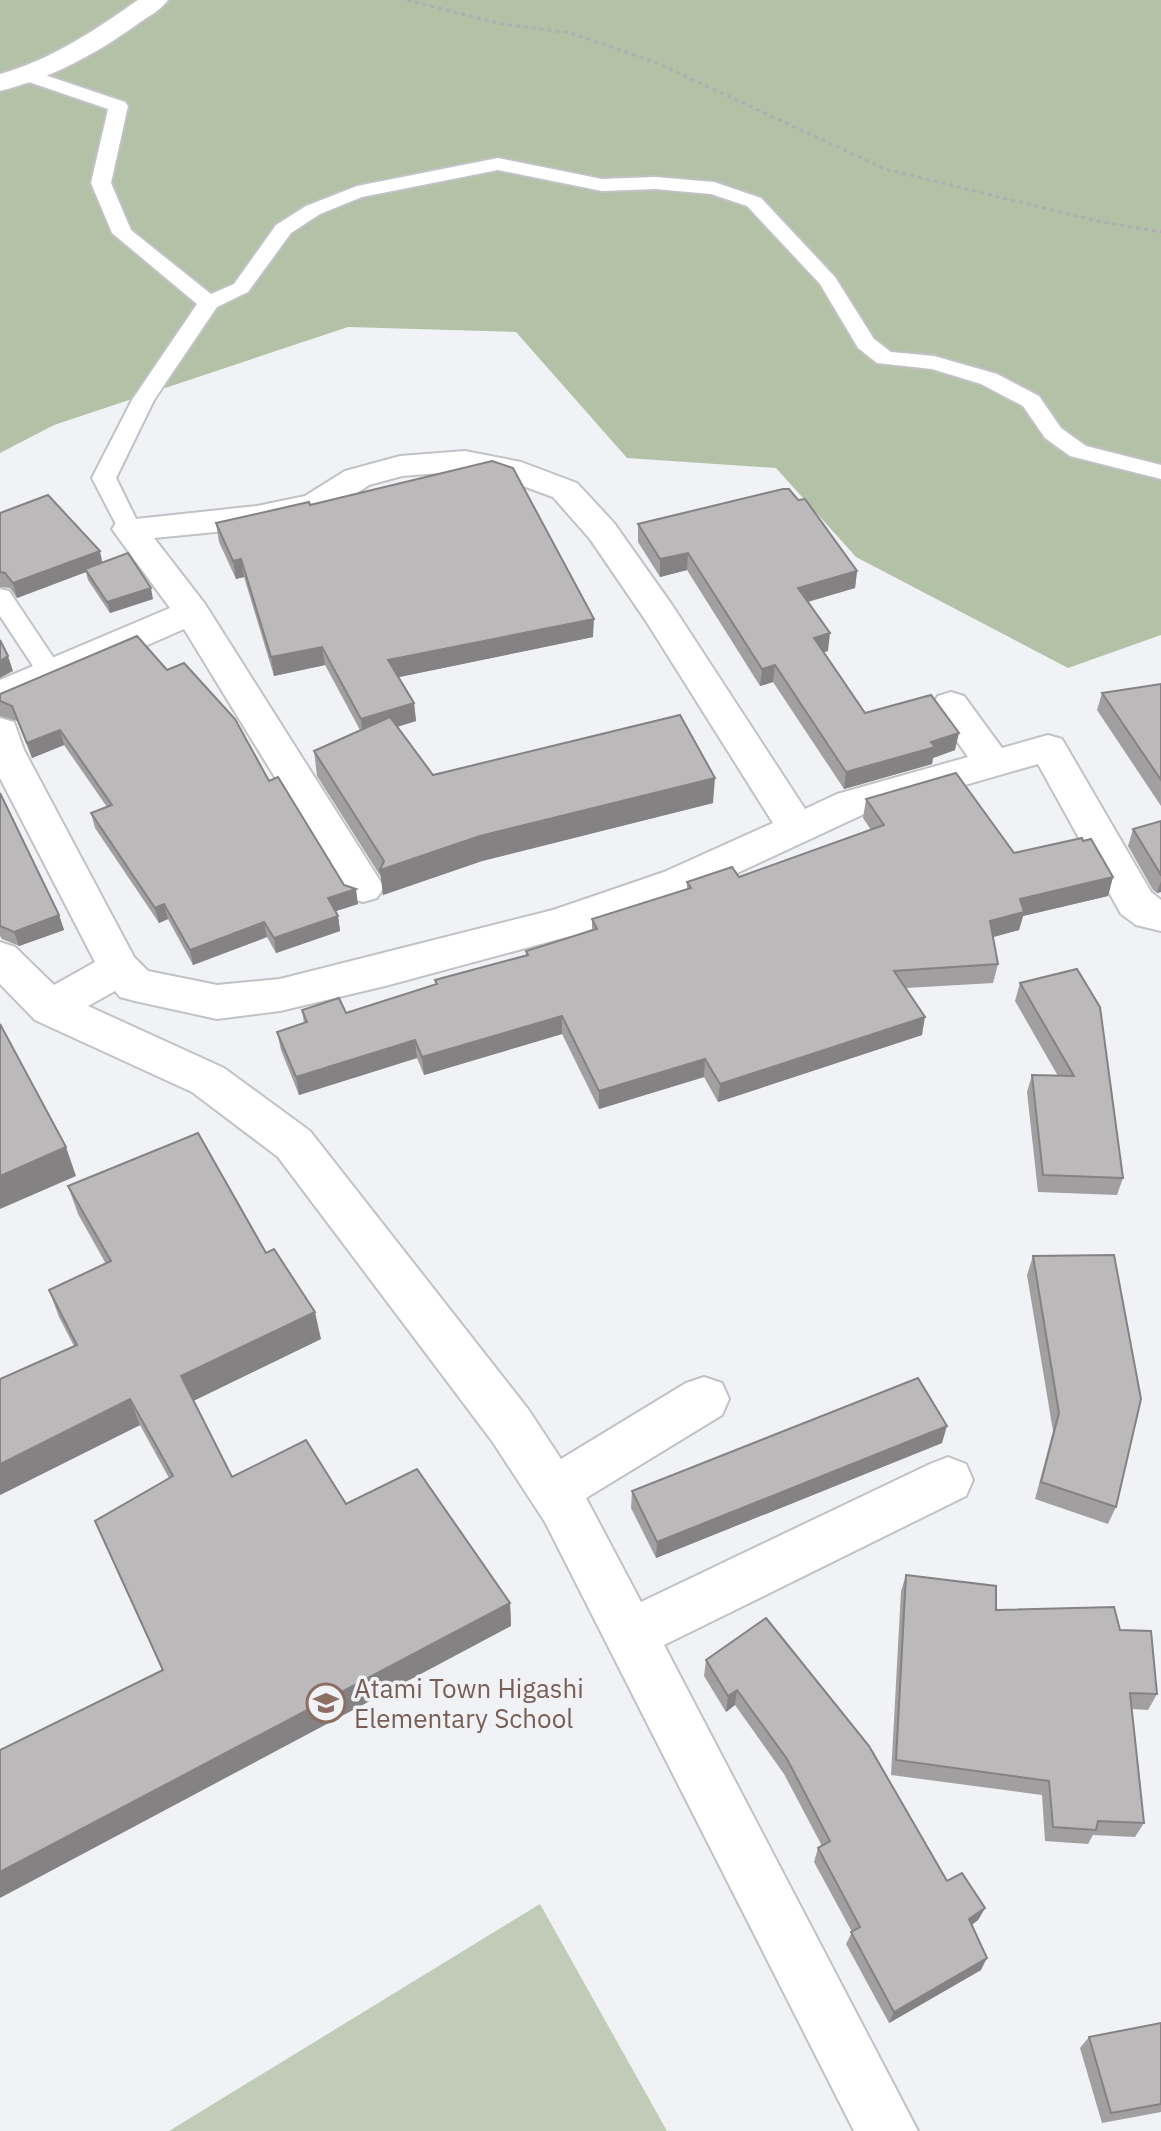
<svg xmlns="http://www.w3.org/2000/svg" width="1161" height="2131" font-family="'IBM Plex Sans',sans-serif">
<rect width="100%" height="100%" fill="#f0f2f5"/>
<path fill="#c1ccb8" d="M540,1904L667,2131H169Z"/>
<path fill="#b3c2a6" d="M0,0H1161V635L1068,668L856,557L776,468L627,458L516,332L348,327L54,425L0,453Z"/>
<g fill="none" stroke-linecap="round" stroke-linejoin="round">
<defs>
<g id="lane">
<path d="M30,70L125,102L128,106L111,183L131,230L211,294L234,284L276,225L306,206L357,186L498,158L602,179L655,177L714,182L761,198L835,277L874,339L891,352L934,356L997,374L1039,396L1061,428L1086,446L1161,465V479L1070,456L1045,438L1023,406L981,384L932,369L877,363L858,348L820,284L747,206L711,194L655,189L602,191L498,170L362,197L320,214L291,233L248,292L217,307L154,400L116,478L141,529L137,534H121L92,478L132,400L197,304L112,233L91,183L108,109L23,80L21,76Z"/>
<path d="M0,589L9,591L63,672L59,678L50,681L41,678L0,616Z"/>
</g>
<g id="street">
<path d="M138,0H168C161,10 149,16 139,23C96,54 52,78 0,91V74C51,60 95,30 138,0Z"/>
<path d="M465,451L521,462L577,483L614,523L672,605L805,809L837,794L968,757L932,705L938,696L951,692L964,696L1002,748L1048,735L1062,739L1151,892L1161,900V931L1136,925L1121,914L1038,764L864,814L692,894L574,935L385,986L280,1011L217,1019L135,1001L120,997L115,991L88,1006L224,1068L310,1131L528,1409L561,1459L686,1383L704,1377L722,1383L729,1399L722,1415L586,1498L641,1602L930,1464L948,1457L966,1464L973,1480L966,1496L664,1645L918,2131H854L545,1522L492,1441L278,1157L192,1092L35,1020L0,984V942L15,947L54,985L95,962L0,778V718L14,722L24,750L134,957L148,971L217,985L280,979L553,910L664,872L773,823L646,621L590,539L553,497L501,478L465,471L402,476L369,485L328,513L316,516L257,528L154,538L205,604L377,876L384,887L377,898L363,902L349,898L184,629L0,710V680L170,608L112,529L117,521L257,506L305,496L345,471L400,456Z"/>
</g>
</defs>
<use href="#lane" stroke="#c1c2c6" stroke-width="4"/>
<use href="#street" stroke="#c1c2c6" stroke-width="4"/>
<path stroke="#adafb1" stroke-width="3" stroke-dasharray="4 4" stroke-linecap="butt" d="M407,0L502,24L571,33L657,63L885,169L1097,221L1161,232"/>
<use href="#lane" fill="#fff" fill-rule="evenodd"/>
<use href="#street" fill="#fff" fill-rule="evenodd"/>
</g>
<g fill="#a29fa1">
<path d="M798,500L857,571L855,588L808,602L828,651L823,652L865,713L955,750L933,758L932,764L844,789L773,682L760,686L687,570L660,577L638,542V524Z"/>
<path d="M310,505L593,637L398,677L414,703L416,721L397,727L433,775L713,803L482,861L383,895L381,877L317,776L314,751L360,730L325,665L274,676L244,577L236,579L219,542L216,523Z"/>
<path d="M0,513L102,562L153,599L110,613L88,580L86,572L17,598L10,588L0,587Z"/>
<path d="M1161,684V806L1097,710L1102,693Z"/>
<path d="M0,694L269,781L358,904L336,911L338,916L340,931L276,953L267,937L193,965L168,919L159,923L95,828L91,813L107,807L64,745L32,758L17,721L0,716Z"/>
<path d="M0,793L59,915L64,930L19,946L2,939L0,936Z"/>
<path d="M866,799L1014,853L1113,877L1108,896L1023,916L1019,930L993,937L998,964L993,983L906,988L922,1035L718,1102L704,1077L599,1109L562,1034L424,1075L417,1058L299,1095L281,1050L277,1032L304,1023L302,1010L346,1013L436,985L435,980L526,955V951L592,930V919L687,890V882L739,877L871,830L863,818Z"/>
<path d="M1161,821V892L1157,893L1153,890L1128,846L1133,829Z"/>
<path d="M1077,969L1123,1178L1117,1195L1038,1192L1027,1092L1032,1075L1058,1076L1015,1001L1020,983Z"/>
<path d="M68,1186L266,1253L321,1339L193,1401L232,1477L346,1504L510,1603L511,1626L162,1670L95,1521L169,1478L140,1425L0,1495V1379L74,1346L59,1317L49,1290L106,1264L78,1214Z"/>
<path d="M1033,1256L1116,1507L1108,1524L1035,1499L1053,1431L1027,1275Z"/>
<path d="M942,1443L656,1558L631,1508L632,1491Z"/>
<path d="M906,1575L996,1610L1120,1630L1157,1694L1148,1710L1132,1709L1144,1823L1135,1837L1093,1835L1088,1844L1045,1841L1042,1795L891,1775L901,1591Z"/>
<path d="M706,1660L947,1881L985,1908L978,1920L972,1925L981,1970L889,2023L846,1944L852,1932L814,1862L818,1848L822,1846L784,1774L735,1705L726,1712L704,1676Z"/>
<path d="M1161,2023V2112L1102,2123L1080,2048L1089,2037Z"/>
</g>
<g fill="#848283">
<path d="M100,551L103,566L85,569L86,572L17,598L13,583Z"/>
<path d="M688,553L687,570L660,577V559Z"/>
<path d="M241,559L244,577L236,579L233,561Z"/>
<path d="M857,571L855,588L796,605L798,588Z"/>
<path d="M151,588L153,599L110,613L107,602Z"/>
<path d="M594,619L593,637L390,679L388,660Z"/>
<path d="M830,633L828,651L812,655L814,638Z"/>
<path d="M322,647L325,665L274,676L271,657Z"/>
<path d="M8,656L13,671L0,678V661Z"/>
<path d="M775,665L773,682L760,686L762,669Z"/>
<path d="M414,703L416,721L363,737L361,719Z"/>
<path d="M60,730L64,745L32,758L27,743Z"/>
<path d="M959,733L955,750L933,758L932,764L844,789L846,772Z"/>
<path d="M715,778L713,803L482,861L383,895L380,870L480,836Z"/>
<path d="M1113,877L1108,896L1023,916L1019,930L986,939L990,921L1020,899Z"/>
<path d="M1161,881V892L1157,893Z"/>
<path d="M356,889L358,904L330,913L328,898Z"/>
<path d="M164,904L168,919L159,923L155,908Z"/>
<path d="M59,915L64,930L19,946L14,932Z"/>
<path d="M338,916L340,931L276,953L274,938Z"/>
<path d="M264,922L267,937L193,965L190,950Z"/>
<path d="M562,1016V1034L424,1075L422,1057Z"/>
<path d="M925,1017L922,1035L718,1102L720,1084Z"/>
<path d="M415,1040L417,1058L299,1095L296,1077Z"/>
<path d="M705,1059L704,1077L599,1109V1091Z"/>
<path d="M66,1147L76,1176L0,1209V1176Z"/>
<path d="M315,1312L321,1339L189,1403L181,1376Z"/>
<path d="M130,1399L140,1425L0,1495V1464Z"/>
<path d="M947,1426L942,1443L656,1558L657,1542Z"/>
<path d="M510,1603L511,1626L0,1898V1872Z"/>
<path d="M737,1690L735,1705L726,1712L728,1696Z"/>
<path d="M985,1908L978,1920L963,1931L969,1919Z"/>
<path d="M987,1958L981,1970L889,2023L894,2012Z"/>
</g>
<g fill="#bcb9bb" stroke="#848283" stroke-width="2">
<path d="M492,461L513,468L594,619L388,660L414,703L361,719L322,647L271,657L241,559L233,561L216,523L309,502L310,505Z"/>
<path d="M783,489H789L798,500L805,499L857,571L798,588L830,633L814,638L865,713L931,695L959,733L931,742L935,747L846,772L775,665L762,669L688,553L660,559L638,524Z"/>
<path d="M48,495L100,551L13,583L5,573L0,572V513Z"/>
<path d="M128,553L151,588L107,602L85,569Z"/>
<path d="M137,636L167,670L184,663L235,719L269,781L278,777L344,885L356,889L328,898L338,916L274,938L264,922L190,950L164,904L155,908L91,813L112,805L60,730L27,743L12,706L0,701V694Z"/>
<path d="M0,640L8,656L0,661Z"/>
<path d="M1161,684V780L1102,693Z"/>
<path d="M680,715L715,778L480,836L380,870L384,861L314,751L390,717L433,775Z"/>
<path d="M956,773L1014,853L1082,838L1083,841L1091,839L1113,877L1020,899L1024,912L990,921L998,964L894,971L925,1017L720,1084L705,1059L599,1091L562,1016L422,1057L415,1040L296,1077L277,1032L307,1022L302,1010L339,998L346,1013L437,984L435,980L528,955L526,951L597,929L592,919L691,888L687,882L732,867L739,877L884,825L866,799Z"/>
<path d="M0,793L59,915L14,932L0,926Z"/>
<path d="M1161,821V875L1133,829Z"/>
<path d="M1077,969L1100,1007L1123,1178L1043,1175L1032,1075L1074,1076L1020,983Z"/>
<path d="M0,1024L66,1147L0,1176Z"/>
<path d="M198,1133L266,1253L274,1249L315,1312L181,1376L232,1477L306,1440L346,1504L417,1469L510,1603L0,1872V1750L163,1670L95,1521L173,1476L130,1399L0,1464V1379L77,1345L49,1290L111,1261L68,1186Z"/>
<path d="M1114,1255L1141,1399L1116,1507L1041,1482L1059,1413L1033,1256Z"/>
<path d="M918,1378L947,1426L657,1542L632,1491Z"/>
<path d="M906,1575L996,1586V1610L1114,1607L1120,1630L1151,1631L1157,1694L1130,1693L1144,1823L1098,1821L1096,1830L1053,1827L1049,1781L896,1760Z"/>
<path d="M766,1618L869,1746L947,1881L962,1873L985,1908L969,1919L987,1958L894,2012L851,1932L860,1927L818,1848L830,1841L787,1759L737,1690L728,1696L706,1660Z"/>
<path d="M1161,2023V2104L1111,2113L1089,2037Z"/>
</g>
<defs>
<symbol id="school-ring" viewBox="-11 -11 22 22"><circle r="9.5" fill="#f0f2f5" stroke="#8d6e63" stroke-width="1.5"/><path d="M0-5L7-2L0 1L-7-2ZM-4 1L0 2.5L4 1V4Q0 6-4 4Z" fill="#8d6e63"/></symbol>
</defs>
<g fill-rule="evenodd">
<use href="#school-ring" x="304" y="1681" width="44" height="44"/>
</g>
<g text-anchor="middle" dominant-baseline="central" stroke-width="7" stroke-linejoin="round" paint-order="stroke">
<g font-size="26" fill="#785e54" stroke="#f0f2f5" text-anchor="start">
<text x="354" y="1688">Atami Town Higashi<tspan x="354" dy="30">Elementary School</tspan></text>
</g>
</g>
</svg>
